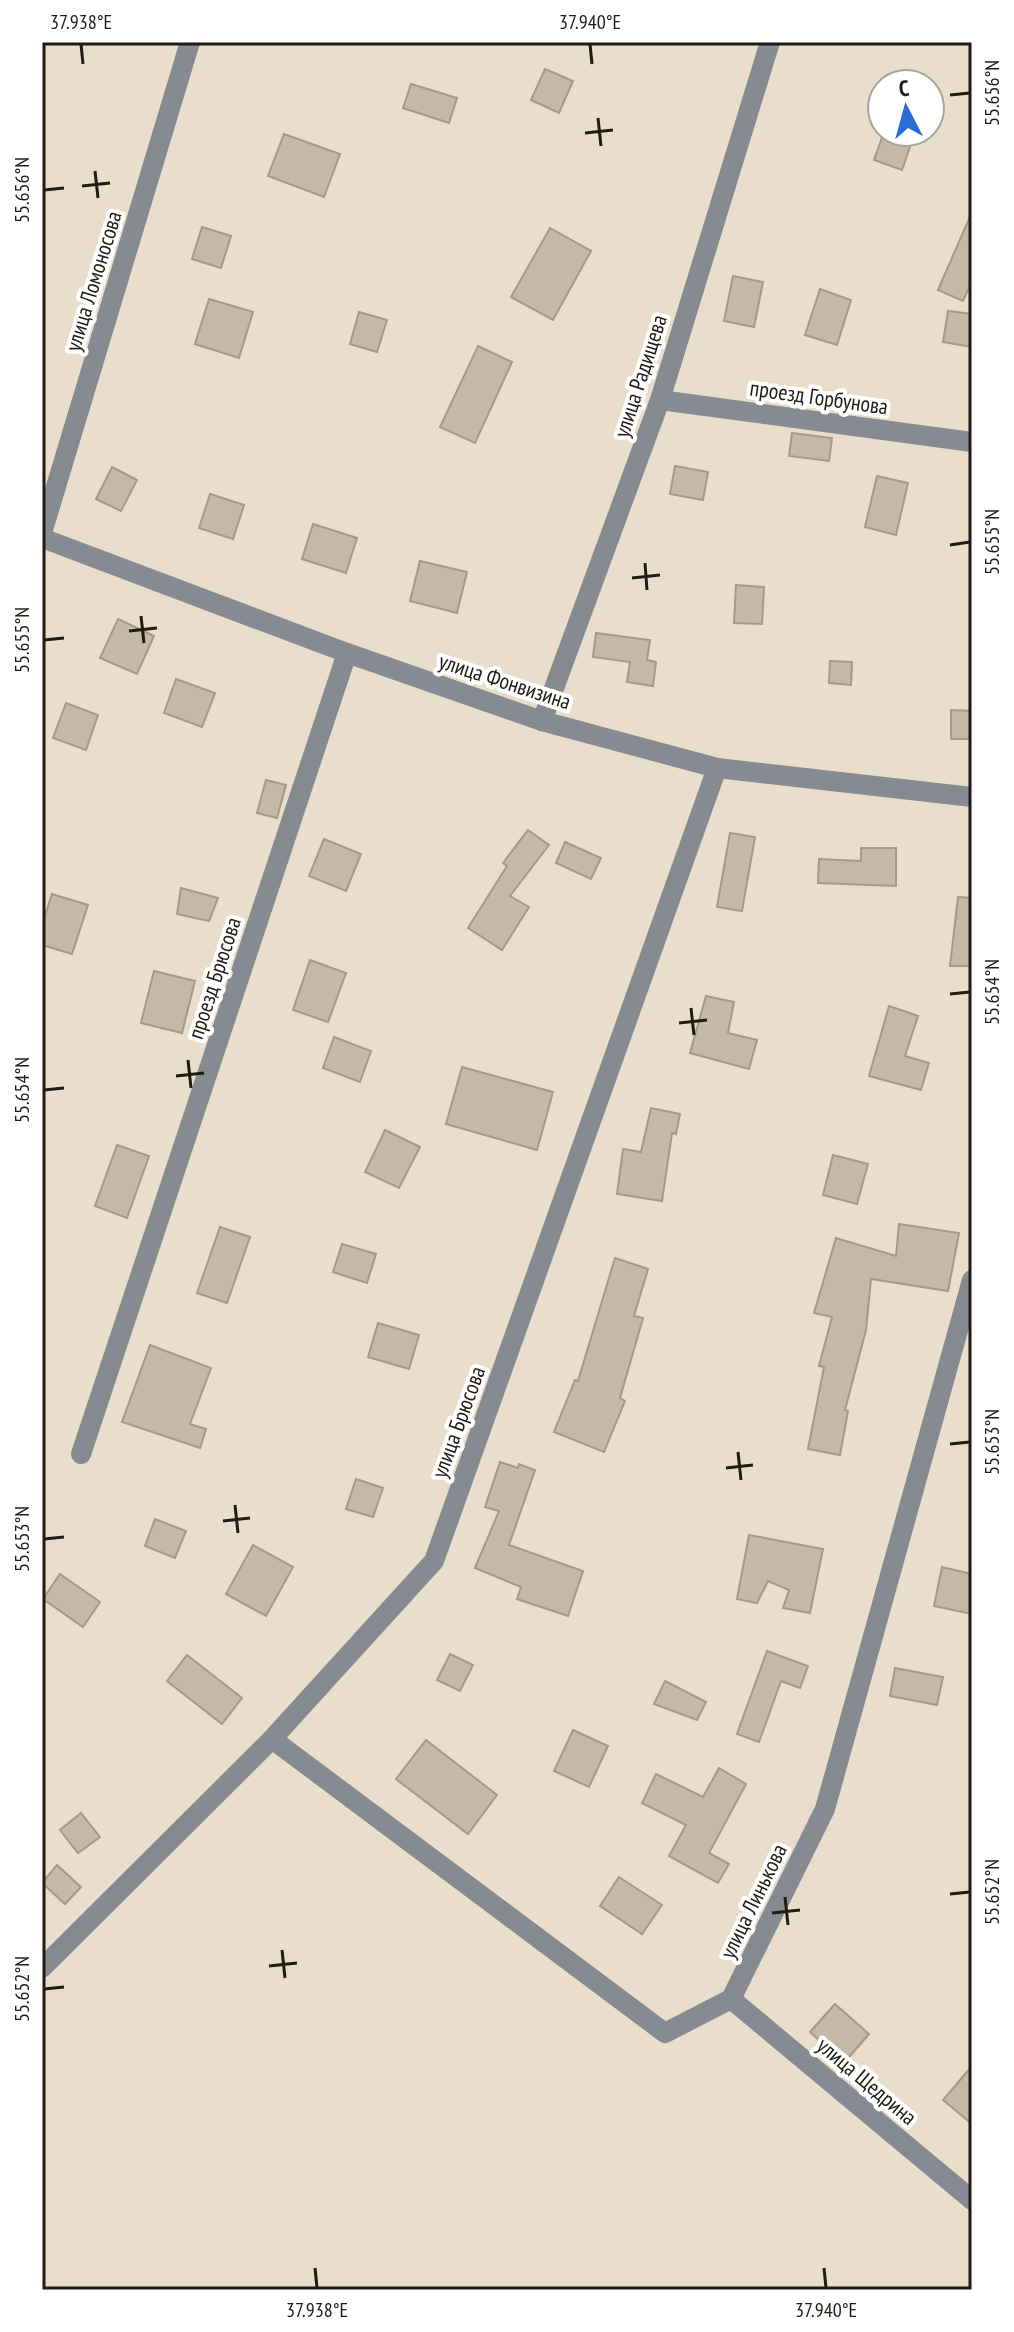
<svg xmlns="http://www.w3.org/2000/svg" width="1014" height="2332" font-family="'PT Sans Narrow',sans-serif">
<rect width="100%" height="100%" fill="#e9decb"/>
<g fill="#c5baa8" stroke="#a49a88" stroke-width="2">
<path d="M545,69L573,81L559,113L531,100Z"/>
<path d="M411,84L457,98L449,123L403,108Z"/>
<path d="M884,132H915L902,170L874,160Z"/>
<path d="M284,134L340,154L324,197L268,176Z"/>
<path d="M972,212V281L963,301L938,290Z"/>
<path d="M202,227L231,236L221,268L192,259Z"/>
<path d="M550,228L591,251L553,320L511,297Z"/>
<path d="M733,276L763,282L754,327L724,321Z"/>
<path d="M820,289L851,300L837,345L805,335Z"/>
<path d="M209,299L253,312L239,358L195,344Z"/>
<path d="M948,311L972,314V347L943,342Z"/>
<path d="M359,312L387,320L377,352L350,344Z"/>
<path d="M478,346L512,362L475,443L440,427Z"/>
<path d="M792,433L832,438L829,461L789,456Z"/>
<path d="M675,466L708,472L703,500L670,494Z"/>
<path d="M112,467L137,480L121,511L96,499Z"/>
<path d="M877,476L908,483L896,535L865,527Z"/>
<path d="M210,494L244,505L233,539L199,528Z"/>
<path d="M313,524L357,538L346,573L302,559Z"/>
<path d="M420,561L467,572L457,613L410,601Z"/>
<path d="M736,585L764,587L762,624L734,623Z"/>
<path d="M118,619L154,636L137,674L100,658Z"/>
<path d="M596,633L650,640L647,660L656,662L653,686L627,682L630,662L593,657Z"/>
<path d="M830,661L852,662L851,685L829,683Z"/>
<path d="M176,679L215,693L202,727L164,713Z"/>
<path d="M66,703L98,715L86,750L53,738Z"/>
<path d="M951,710L972,711V739H951Z"/>
<path d="M266,780L286,785L277,818L257,813Z"/>
<path d="M528,830L549,845L510,896L529,907L502,950L468,928L507,866L503,863Z"/>
<path d="M730,833L755,837L742,911L717,907Z"/>
<path d="M324,839L361,854L346,891L309,876Z"/>
<path d="M565,842L601,858L591,879L556,863Z"/>
<path d="M861,848H896V886L818,883L819,859L861,861Z"/>
<path d="M181,888L218,898L209,921L177,914Z"/>
<path d="M52,894L88,905L72,954L42,945V925Z"/>
<path d="M958,897L972,898L970,966H950Z"/>
<path d="M310,960L346,973L328,1022L293,1010Z"/>
<path d="M154,971L195,981L182,1033L141,1023Z"/>
<path d="M706,996L734,1002L728,1033L757,1040L749,1069L690,1053Z"/>
<path d="M889,1006L918,1016L905,1056L929,1063L921,1090L869,1076Z"/>
<path d="M334,1037L371,1051L360,1082L323,1068Z"/>
<path d="M462,1067L553,1092L537,1150L446,1124Z"/>
<path d="M651,1108L680,1114L676,1134L672,1133L662,1201L617,1194L623,1149L641,1152Z"/>
<path d="M385,1130L420,1147L399,1188L365,1172Z"/>
<path d="M117,1145L149,1156L127,1218L95,1206Z"/>
<path d="M833,1155L868,1164L857,1204L823,1195Z"/>
<path d="M899,1224L959,1233L948,1291L871,1279L866,1330L845,1410L848,1411L840,1455L808,1449L824,1367L819,1366L832,1317L814,1313L836,1238L896,1256Z"/>
<path d="M220,1227L250,1237L227,1303L197,1293Z"/>
<path d="M342,1244L376,1254L367,1283L333,1272Z"/>
<path d="M615,1258L648,1269L634,1316L643,1318L620,1398L625,1401L604,1452L554,1432L575,1380L578,1381Z"/>
<path d="M378,1323L419,1335L409,1369L368,1357Z"/>
<path d="M150,1345L211,1368L190,1424L206,1429L200,1448L122,1422Z"/>
<path d="M500,1462L518,1468L519,1464L535,1470L509,1545L583,1571L568,1616L517,1599L521,1587L475,1568L499,1511L485,1507Z"/>
<path d="M356,1479L383,1488L373,1517L346,1509Z"/>
<path d="M155,1519L186,1531L175,1558L145,1546Z"/>
<path d="M749,1535L823,1549L810,1613L783,1608L789,1590L768,1581L757,1603L737,1599Z"/>
<path d="M253,1545L293,1567L266,1616L226,1594Z"/>
<path d="M942,1567L972,1574V1614L934,1606Z"/>
<path d="M60,1574L100,1602L83,1627L43,1599Z"/>
<path d="M767,1651L808,1666L800,1688L781,1681L759,1742L737,1734Z"/>
<path d="M450,1654L473,1665L460,1691L437,1680Z"/>
<path d="M187,1655L242,1698L222,1724L167,1681Z"/>
<path d="M895,1668L943,1677L937,1705L890,1696Z"/>
<path d="M665,1681L706,1702L697,1720L654,1704Z"/>
<path d="M573,1730L608,1746L589,1787L554,1771Z"/>
<path d="M426,1740L497,1795L468,1834L396,1779Z"/>
<path d="M719,1768L746,1784L709,1853L729,1864L718,1883L669,1856L686,1825L642,1803L656,1774L703,1797Z"/>
<path d="M81,1813L100,1837L78,1853L60,1830Z"/>
<path d="M57,1865L81,1887L65,1904L42,1883Z"/>
<path d="M619,1877L662,1905L642,1934L600,1906Z"/>
<path d="M835,2004L869,2034L844,2063L810,2032Z"/>
<path d="M972,2066V2124L943,2100Z"/>
</g>
<g fill="none" stroke-linecap="round" stroke-linejoin="round">
<g stroke="#868b92" stroke-width="20">
<path d="M660,400L972,442"/>
<path d="M42,538L347,653L542,721L717,768L972,797"/>
<path d="M542,721L660,400L770,42"/>
<path d="M81,1454L347,653"/>
<path d="M272,1739L665,2033L731,1999L825,1809L972,1280"/>
<path d="M42,1968L272,1739L434,1561L717,768"/>
<path d="M731,1999L972,2200"/>
</g>
<path stroke="#868b92" stroke-width="20" d="M42,533L190,42"/>
</g>
<path fill="none" stroke="#1f1b15" stroke-width="3" d="M81,44L83,64M590,44L592,64M950,95L970,93M598,118L601,146M585,133L613,130M95,171L98,198M82,186L110,183M44,190L64,188M950,545L970,542M645,563L647,590M632,578L660,575M141,616L144,643M129,631L157,628M44,640L64,638M950,994L970,992M691,1008L694,1035M679,1023L707,1020M188,1060L191,1088M176,1076L204,1073M44,1090L64,1088M950,1444L970,1442M738,1452L741,1480M726,1468L753,1465M235,1505L238,1533M223,1521L250,1518M44,1539L64,1537M950,1894L970,1892M785,1897L788,1925M772,1913L800,1910M282,1950L285,1978M269,1966L297,1963M44,1989L64,1987M315,2268L317,2288M824,2268L826,2288"/>
<g text-anchor="middle" dominant-baseline="central" stroke-width="8" stroke-linejoin="round" paint-order="stroke">
<g font-size="22" fill="#1f1b15" stroke="#fff">
<text transform="translate(93 281) rotate(-73)">улица Ломоносова</text>
<text transform="translate(640 376) rotate(-72)">улица Радищева</text>
<text transform="translate(819 397) rotate(8)">проезд Горбунова</text>
<text transform="translate(505 681) rotate(18)">улица Фонвизина</text>
<text transform="translate(214 978) rotate(-72)">проезд Брюсова</text>
<text transform="translate(458 1422) rotate(-70)">улица Брюсова</text>
<text transform="translate(753 1901) rotate(-64)">улица Линькова</text>
<text transform="translate(867 2081) rotate(40)">улица Щедрина</text>
</g>
</g>
<rect width="1014" height="2332" fill="none" stroke="#ffffff" stroke-width="88"/>
<g transform="translate(906 108) rotate(354)"><circle r="38" fill="#ffffff" stroke="#a5a4a1" stroke-width="2"/>
<path d="M0-6L14 30L0 20L-14 30Z" fill="#286cd8"/>
<text y="-12" font-size="22" font-weight="bold" text-anchor="middle" fill="#1f1b15">С</text>
</g>
<rect x="44" y="44" width="926" height="2244" fill="none" stroke="#1f1b15" stroke-width="3"/>
<g font-size="20" text-anchor="middle" fill="#1f1b15">
<text x="81" y="29">37.938°E</text>
<text x="590" y="29">37.940°E</text>
<text transform="translate(992 93) rotate(-90)" y="7">55.656°N</text>
<text transform="translate(22 190) rotate(-90)" y="7">55.656°N</text>
<text transform="translate(992 542) rotate(-90)" y="7">55.655°N</text>
<text transform="translate(22 640) rotate(-90)" y="7">55.655°N</text>
<text transform="translate(992 992) rotate(-90)" y="7">55.654°N</text>
<text transform="translate(22 1090) rotate(-90)" y="7">55.654°N</text>
<text transform="translate(992 1442) rotate(-90)" y="7">55.653°N</text>
<text transform="translate(22 1539) rotate(-90)" y="7">55.653°N</text>
<text transform="translate(992 1892) rotate(-90)" y="7">55.652°N</text>
<text transform="translate(22 1989) rotate(-90)" y="7">55.652°N</text>
<text x="317" y="2317">37.938°E</text>
<text x="826" y="2317">37.940°E</text>
</g>
</svg>
